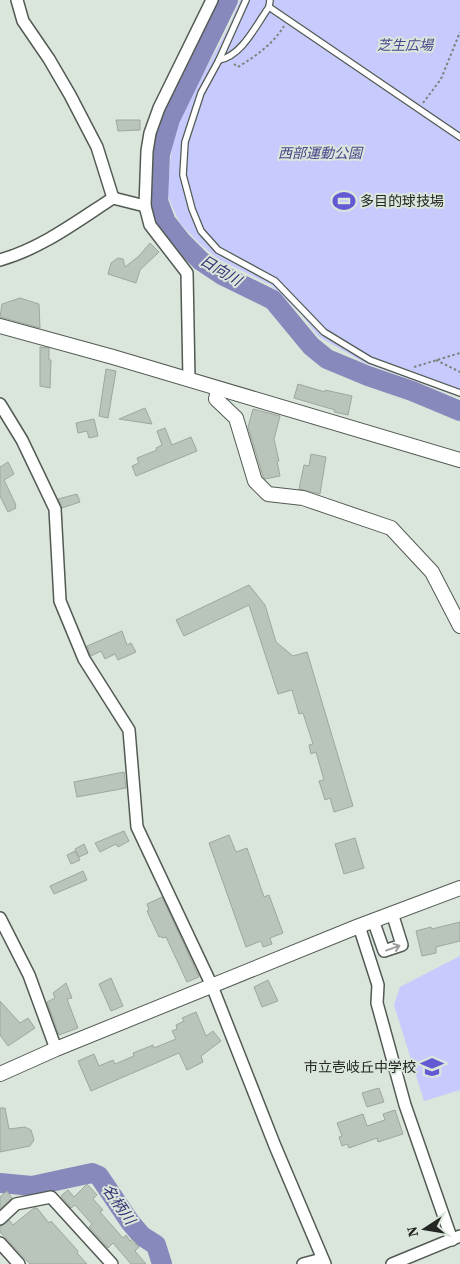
<svg xmlns="http://www.w3.org/2000/svg" width="460" height="1264" font-family="'Source Serif 4','Noto Sans JP',serif">
<rect width="100%" height="100%" fill="#dae5db"/>
<g fill="#c7cafc">
<path d="M240,0H460V397L365,363L335,346L318,336L301,314L271,285L218,259L199,243L180,223L167,195L173,136L192,94L229,27Z"/>
<path d="M460,956V1090L424,1101L394,1005L400,987Z"/>
</g>
<g fill="none" stroke-linecap="round" stroke-linejoin="round">
<g stroke="#8789bc" stroke-width="20">
<path d="M228,0L170,119L160,154L158,201L166,222L181,241L201,261L222,275L273,300L311,346L327,359L368,376L412,391L460,411"/>
<path d="M0,1183L32,1186L92,1173L99,1176L130,1222L142,1236L156,1245L162,1264"/>
</g>
</g>
<g fill="#b9c4ba" stroke="#9da79e">
<path d="M116,120H140V130L118,131Z"/>
<path d="M150,243L159,252L140,270L136,283L108,274L111,263L118,258L123,259L125,267L139,256Z"/>
<path d="M20,298L39,304L40,328L0,317L2,304Z"/>
<path d="M40,347L49,348V360H51L50,388L40,386Z"/>
<path d="M106,369L116,371L108,418L99,416Z"/>
<path d="M298,384L325,392V390L352,396L348,415L334,412L335,410L294,398Z"/>
<path d="M145,408L152,424L119,419Z"/>
<path d="M253,409L280,416L274,439L279,461H277L280,476L265,479L263,476L248,427Z"/>
<path d="M94,419L98,436L89,438L87,431L78,433L76,423Z"/>
<path d="M165,428L172,445L191,437L197,451L136,476L132,466L139,463L137,458L157,450L156,448L162,445L157,431Z"/>
<path d="M311,454L326,457L320,494L299,489L304,465L309,466Z"/>
<path d="M8,462L14,474L4,480L16,505L15,506L16,508L8,512L0,496V467Z"/>
<path d="M77,494L80,502L62,508L58,499Z"/>
<path d="M249,585L265,605L276,642L293,656L307,652L353,806L334,812L330,798L325,800L319,781L324,780L316,752L311,754L309,745L313,744L303,713L299,714L292,690L278,694L249,605L184,636L176,620Z"/>
<path d="M122,631L127,645L131,643L136,652L118,660L115,654L105,659L101,651L91,656L87,646Z"/>
<path d="M124,772L126,788L77,797L74,782Z"/>
<path d="M124,831L129,841L118,847L116,844L100,852L95,843Z"/>
<path d="M229,835L236,852L247,848L264,897L269,895L283,933L270,938L272,944L263,947L261,941L246,947L209,843Z"/>
<path d="M355,838L364,868L344,874L335,844Z"/>
<path d="M84,844L88,853L79,857L75,849Z"/>
<path d="M75,851L80,860L71,864L67,855Z"/>
<path d="M83,871L87,880L54,894L50,886Z"/>
<path d="M162,897L199,977L187,982L166,937L162,938L161,936L159,937L147,911L149,910L147,904Z"/>
<path d="M460,922V941L436,947V953L422,956L416,931L431,927L432,929Z"/>
<path d="M111,978L123,1006L111,1011L99,984Z"/>
<path d="M268,980L278,1001L262,1007L254,987Z"/>
<path d="M66,983L72,998L67,999L78,1028L59,1035L47,1002L55,998L53,993Z"/>
<path d="M0,1001L20,1023L28,1018L35,1028L8,1046L0,1035Z"/>
<path d="M196,1012L206,1036L213,1031L221,1041L201,1056L203,1062L187,1070L179,1053L91,1091L78,1061L94,1054L99,1066L113,1060L115,1064L134,1056L133,1053L153,1045L154,1048L176,1039L172,1031L177,1029L176,1025L184,1021L182,1018Z"/>
<path d="M379,1088L384,1102L367,1107L362,1093Z"/>
<path d="M0,1108H5L9,1129L25,1127L31,1130L34,1140L30,1146L0,1152Z"/>
<path d="M395,1110L403,1134L378,1142L377,1138L349,1148L347,1144L342,1146L339,1137L342,1136L337,1123L363,1114L367,1126L385,1120L383,1114Z"/>
<path d="M87,1184L97,1195L93,1199L103,1210L100,1212L123,1238L126,1235L130,1241L132,1239L139,1247L135,1251L146,1264H131L113,1243L108,1248L89,1227L92,1224L75,1205L71,1208L61,1196L68,1190L74,1197Z"/>
<path d="M7,1191L12,1198L0,1209V1197Z"/>
<path d="M34,1208H37L49,1223L51,1221L78,1251L77,1253L87,1264H30L0,1232V1226L9,1220L13,1225Z"/>
</g>
<g fill="none" stroke-linecap="round" stroke-linejoin="round">
<defs>
<g id="service">
<path d="M270,0L269,7L460,137"/>
<path d="M269,7C256,25 242,56 219,60L201,93L185,142L183,175L192,209L201,231L218,250L275,281L324,332L370,360L460,393"/>
<path d="M219,60L246,0"/>
</g>
<g id="minor">
<path d="M17,0L23,21L49,59L70,95L97,147L113,198"/>
<path d="M0,260C42,248 76,222 113,198L145,206"/>
<path d="M189,380L187,273L150,225L145,206L147,151L150,133L159,108L212,0"/>
<path d="M0,404L22,440L55,509L60,601L84,659L129,730L137,827L212,986L275,1146L325,1264"/>
<path d="M0,918L29,975L56,1049"/>
<path d="M373,920L384,951L402,945L392,913"/>
<path d="M359,926L378,985L377,1003L405,1105L452,1240"/>
<path d="M0,1219L16,1204L51,1197L112,1264"/>
<path d="M0,1243L19,1264"/>
<path d="M303,1264L322,1259"/>
<path d="M392,1264L460,1236"/>
</g>
<g id="tertiary">
<path d="M0,326L113,357L460,460"/>
<path d="M218,389L216,399L236,418L255,481L268,494L303,498L391,528L432,572L460,626"/>
<path d="M0,1074L56,1049L359,926L460,888"/>
</g>
</defs>
<use href="#service" stroke="#525b53" stroke-width="8"/>
<use href="#minor" stroke="#525b53" stroke-width="14"/>
<use href="#tertiary" stroke="#525b53" stroke-width="16"/>
<g stroke="#7b827c" stroke-width="2" stroke-dasharray="2.5 2.5" stroke-linecap="butt">
<path d="M234,64L238,67C256,56 273,44 284,26"/>
<path d="M423,103L441,79L460,32"/>
<path d="M436,360L460,372"/>
<path d="M414,367L460,353"/>
</g>
<use href="#service" stroke="#fff" stroke-width="5.5"/>
<use href="#minor" stroke="#fff" stroke-width="11"/>
<use href="#tertiary" stroke="#fff" stroke-width="14"/>
</g>
<defs><path id="oneway-shaft" d="M-6 0H5M1.5-3L5.5 0L1.5 3" fill="none" stroke-width="1.6" stroke-linecap="round" stroke-linejoin="round" transform="scale(1.25)"/></defs>
<use stroke="#9c9d9c" href="#oneway-shaft" transform="translate(393 948) rotate(-20)"/>
<defs>
<symbol id="stadium-bare" viewBox="-9 -9 18 18"><path d="M0-5a6.5 5 0 1 0 0 10a6.5 5 0 1 0 0-10ZM-3.5-1.8h7v3.6h-7Z" fill="#635ad3" stroke="#dae5db" stroke-width="2.5" paint-order="stroke"/></symbol>
<symbol id="school-bare" viewBox="-9 -9 18 18"><path d="M0-5L7-2L0 1L-7-2ZM-4 1L0 2.5L4 1V4Q0 6-4 4Z" fill="#635ad3" stroke="#dae5db" stroke-width="2.5" paint-order="stroke"/></symbol>
</defs>
<g fill-rule="evenodd">
<use href="#stadium-bare" x="328" y="185" width="32" height="32"/>
<use href="#school-bare" x="416" y="1051" width="32" height="32"/>
</g>
<g text-anchor="middle" dominant-baseline="central" stroke-width="4" stroke-linejoin="round" paint-order="stroke">
<g font-size="14" font-style="italic" fill="#4a488a" stroke="#dae5db">
<text x="405" y="45">芝生広場</text>
<text x="320" y="153">西部運動公園</text>
</g>
<g font-size="14" fill="#232623" stroke="#dae5db" text-anchor="start">
<text x="360" y="201">多目的球技場</text>
<text x="416" y="1067" text-anchor="end">市立壱岐丘中学校</text>
</g>
<g font-size="15" font-style="italic" fill="#373373" stroke="#dae5db">
<text transform="translate(221 270) rotate(31)">日向川</text>
<text transform="translate(119 1204) rotate(55)">名柄川</text>
</g>
</g>
<g transform="translate(425 1229) rotate(258)" stroke="#dae5db" stroke-width="4" paint-order="stroke">
<path d="M0-4L9 19L0 12L-9 19Z" fill="#232623"/>
<text y="-8" font-size="14" font-weight="bold" text-anchor="middle" fill="#232623">N</text>
</g>
</svg>
